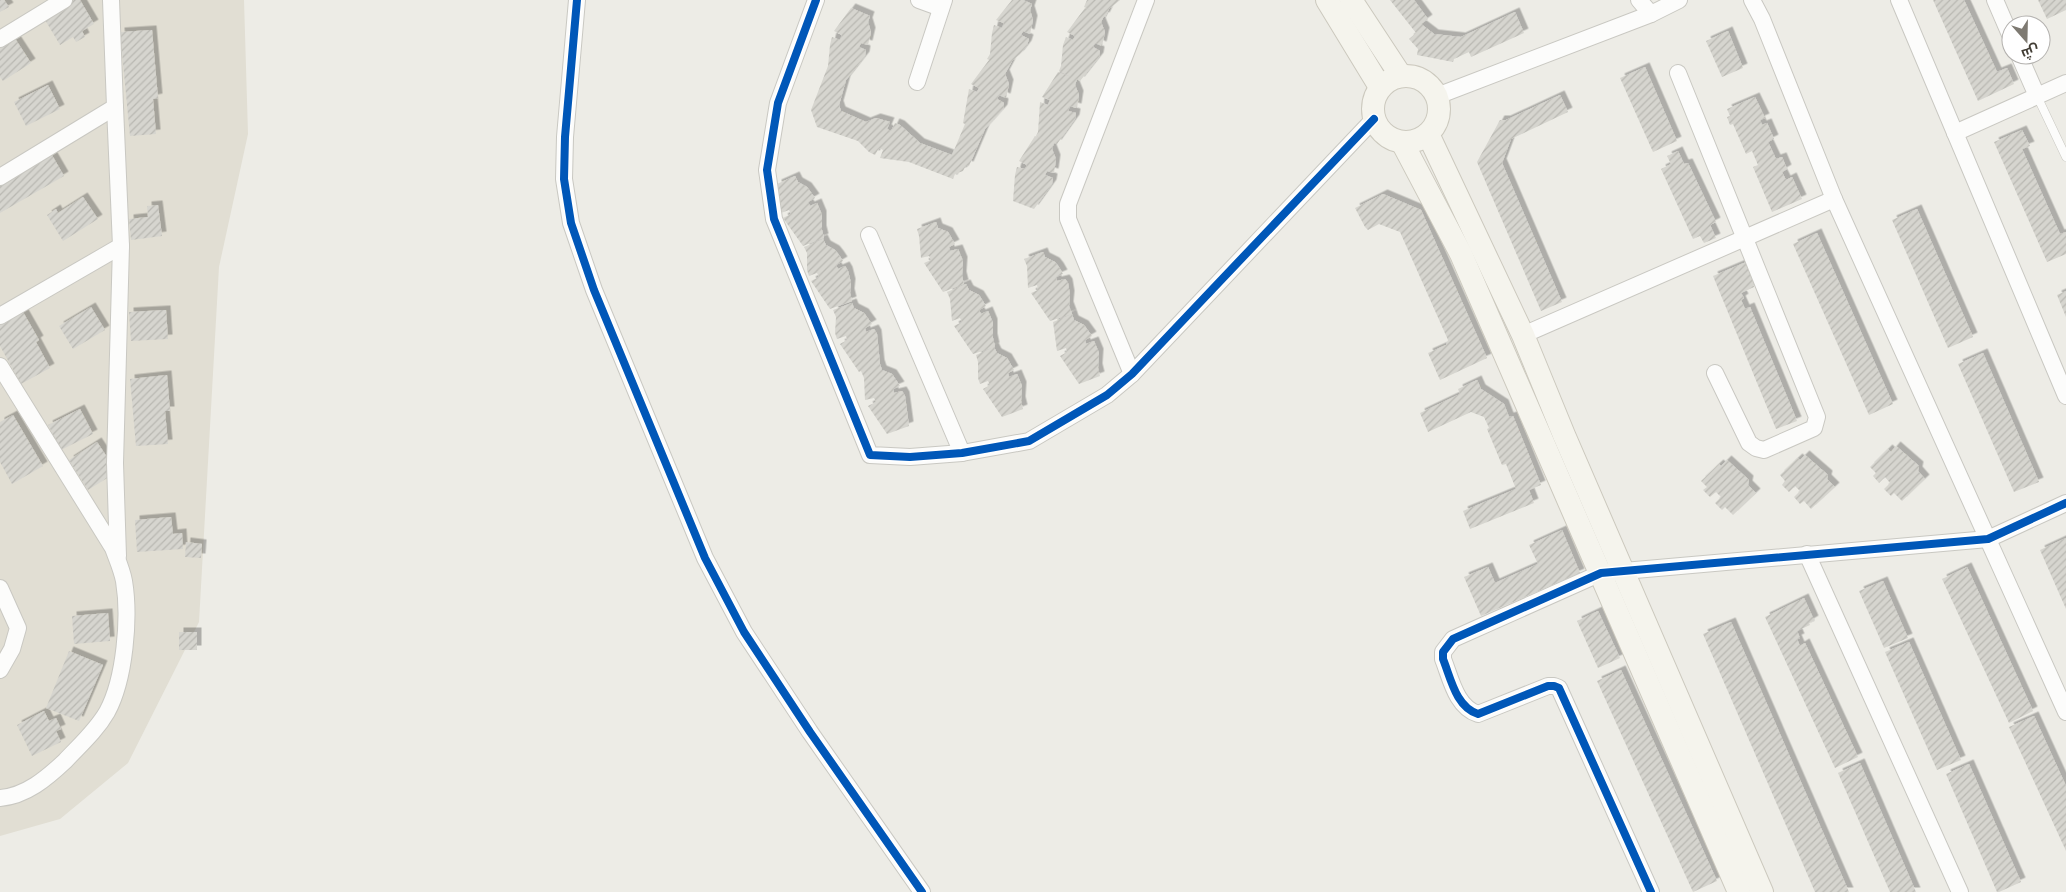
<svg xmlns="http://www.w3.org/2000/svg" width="2066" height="892" font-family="Montserrat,Cairo,sans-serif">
<defs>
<pattern id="building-hatch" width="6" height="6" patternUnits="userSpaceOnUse" patternTransform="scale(1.25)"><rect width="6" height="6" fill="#d6d5cf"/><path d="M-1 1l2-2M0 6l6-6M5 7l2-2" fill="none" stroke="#b9b8b2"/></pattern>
<filter id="shadow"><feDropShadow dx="4.5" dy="-4.5" stdDeviation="0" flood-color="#0004"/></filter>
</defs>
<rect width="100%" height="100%" fill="#edece6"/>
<path fill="#e1ded3" d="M0,0H244L248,134L219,267L199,622L128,763L60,819L0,836Z"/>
<g fill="url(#building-hatch)" filter="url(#shadow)">
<path d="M0,0H4L9,7L0,12Z"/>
<path d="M67,0H80L94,24L82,31L85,37L76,42L73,37L60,45L42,15Z"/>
<path d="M1012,0H1023L1032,4L1030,10L1033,20L1030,34L1023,31L1021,35L1029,39L1027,45L1020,54L1012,61L1005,74L1009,84L1006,98L999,95L997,99L1004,103L1003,109L985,129L969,166L966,165L963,171L955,174L953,179L909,162L880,158L883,150L879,148L875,155L869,152L858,141L817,127L811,110L828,66L830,45L832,37L840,40L842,35L834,31L851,8L870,16L868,22L871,32L868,45L861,43L859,47L866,50L865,56L846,80L839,105L841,111L866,122L876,118L890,122L887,129L891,131L895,123L900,125L920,143L952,155L965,124L963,123L969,89L977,92L979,88L971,84L989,60L1001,65L987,59L990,54L992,33L994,25L1002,28L1004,23L996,20Z"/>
<path d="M1087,0H1120L1109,9L1105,17L1104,16L1101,22L1105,32L1102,46L1095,43L1093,47L1100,51L1099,57L1080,81L1077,79L1075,85L1079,95L1077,108L1070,106L1068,111L1076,113L1075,119L1057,144L1054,143L1052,149L1056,159L1054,173L1047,171L1045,175L1053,178L1052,184L1034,209L1013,201L1015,175L1017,167L1025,169L1027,165L1019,161L1035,136L1047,141L1036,136L1038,132L1040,102L1048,105L1050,100L1042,97L1058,72L1071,77L1059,71L1061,66L1063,45L1066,37L1073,40L1075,36L1067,32L1085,8L1095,12L1084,7Z"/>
<path d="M1390,0H1414L1428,19L1421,24L1434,34L1461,37L1515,12L1524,33L1471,57L1469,52L1454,59L1453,62L1417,55L1418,49L1409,39L1416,33Z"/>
<path d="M1933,0H1964L1997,72L2007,68L2014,84L1978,101Z"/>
<path d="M2038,0H2066V10L2047,19Z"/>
<path d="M152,30L158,98L153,99L156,134L130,136L120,32Z"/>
<path d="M1728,31L1743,68L1722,77L1706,41Z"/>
<path d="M14,37L31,63L3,81L0,77V46Z"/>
<path d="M1645,67L1677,141L1653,152L1620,78Z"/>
<path d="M48,85L60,109L26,126L14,102Z"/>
<path d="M1560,95L1568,112L1511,139L1502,163L1562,302L1541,311L1477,162L1500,120H1506Z"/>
<path d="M1755,97L1765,118L1760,120L1762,125L1767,123L1774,139L1768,142L1776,159L1782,157L1787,169L1782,172L1786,180L1792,177L1802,199L1772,212L1753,167L1758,165L1752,151L1746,154L1733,124L1730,125L1727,117L1730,116L1727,109Z"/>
<path d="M2022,130L2030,146L2022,149L2060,234L2066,232V254L2047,262L1994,142Z"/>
<path d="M49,150L64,176L0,213V179Z"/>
<path d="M1678,151L1684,164L1688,163L1716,222L1710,225L1716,238L1704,243L1700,236L1693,239L1661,169L1671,164L1667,156Z"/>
<path d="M795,176L798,182L807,187L815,198L808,202L810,206L817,203L822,215V230L824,238L803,246L783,218L791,214L789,210L781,213L777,184Z"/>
<path d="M1383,194L1421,210L1487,358L1440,380L1428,353L1446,345L1448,340L1400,232L1379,224L1368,230L1365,227L1355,208Z"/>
<path d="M83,197L98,219L63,241L47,215L56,209L58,213Z"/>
<path d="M158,205L162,236L131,240L129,219L148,217L147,206Z"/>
<path d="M1917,209L1973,337L1948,348L1892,220Z"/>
<path d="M936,222L938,228L948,232L955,244L949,247L950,251L958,249L963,261L962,276L964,284L943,292L924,263L931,260L929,256L921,258L919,236L917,229Z"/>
<path d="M1817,233L1893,404L1869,415L1793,244Z"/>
<path d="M823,239L826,245L835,250L839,255L843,261L836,265L838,269L845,266L848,271L851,283L850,293L852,301L830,309L811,281L819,277L817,273L809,276L807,270V253L804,247Z"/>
<path d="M1043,252L1045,257L1055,262L1059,267L1063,274L1056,277L1057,281L1065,279L1068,283L1070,295L1069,306L1072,314L1050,321L1031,293L1038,290L1037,285L1028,288L1027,266L1024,259Z"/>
<path d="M1751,260L1760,281L1753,284L1754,287L1741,293L1744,298L1741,300L1745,309L1750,307L1797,421L1776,429L1713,276Z"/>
<path d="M966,284L969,290L979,295L986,306L979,310L981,314L988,311L993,323V338L995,347L973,354L954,326L962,322L960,318L952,321L950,299L947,292Z"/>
<path d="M2066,291V317L2057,295Z"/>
<path d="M852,303L854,308L864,313L872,324L865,328L866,332L874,329L877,334L880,364L882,370L892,374L900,386L893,389L894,393L902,391L905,396L909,426L887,434L868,406L876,402L874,398L865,400L864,378L861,371L859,372L840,344L847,340L846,336L837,339L835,333L836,317L833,310Z"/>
<path d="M19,305L39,340L36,342L50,368L21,384L0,346V316Z"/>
<path d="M91,307L105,330L73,349L59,326Z"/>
<path d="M166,310L168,339L131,341L129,312Z"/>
<path d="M1072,314L1074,320L1084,325L1092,336L1085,340L1086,344L1094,341L1099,353L1098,368L1100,376L1079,384L1060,356L1067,352L1066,348L1057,351L1053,322Z"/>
<path d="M994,347L997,353L1007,358L1014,370L1008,373L1009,377L1017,374L1022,386L1021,401L1023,409L1002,417L983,389L990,385L988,381L980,384L978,378V362L976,355Z"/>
<path d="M1983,353L2039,482L2014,492L1958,364Z"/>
<path d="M167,375L170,411H165L168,444L136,446L130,379Z"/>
<path d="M1477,380L1481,389L1504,404L1509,417L1513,416L1541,485L1529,490L1534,503L1470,529L1463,511L1516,489L1506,464L1502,465L1487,429L1489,428L1484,417L1471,412L1428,432L1420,413L1460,394L1458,389Z"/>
<path d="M80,409L93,434L61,450L48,425Z"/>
<path d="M13,415L43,466L12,484L0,462V422Z"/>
<path d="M97,442L117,472L88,490L69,460Z"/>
<path d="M1896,446L1919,466L1918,471L1925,479L1902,501L1894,493L1891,496L1884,489L1890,483L1885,477L1879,483L1873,476L1876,473L1870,467L1888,449L1891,452Z"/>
<path d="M1805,455L1828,475L1827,479L1835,487L1811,509L1804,501L1800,504L1794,497L1800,491L1795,486L1789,492L1782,485L1785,481L1780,475L1798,458L1800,460Z"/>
<path d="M1727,460L1749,480L1748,485L1756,493L1733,515L1725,507L1722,510L1715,503L1721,497L1716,492L1710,497L1703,490L1707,487L1701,481L1719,464L1721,466Z"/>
<path d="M171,517L173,534L182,533L183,549L137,552L135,520Z"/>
<path d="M1562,530L1580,573L1481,616L1464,577L1488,567L1495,583L1538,564L1529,545Z"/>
<path d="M2066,538V609L2040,550Z"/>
<path d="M186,542L202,544L201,558L185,557Z"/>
<path d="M1967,567L2033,711L2009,723L1942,579Z"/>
<path d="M1883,581L1908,638L1884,648L1859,591Z"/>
<path d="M1804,598L1814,620L1809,623L1810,625L1797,631L1800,638L1797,639L1800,646L1805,643L1858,757L1835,768L1765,617Z"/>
<path d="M1598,611L1620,658L1598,668L1577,621Z"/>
<path d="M108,613L110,641L74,644L72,616Z"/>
<path d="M1731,622L1849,892H1815L1703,634Z"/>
<rect x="179" y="632" width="18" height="18"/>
<path d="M1909,642L1961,760L1937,770L1885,652Z"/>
<path d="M69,651L103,665L79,721L46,708Z"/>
<path d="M1621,670L1717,881L1693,892L1597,681Z"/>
<path d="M44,711L49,721L56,718L61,729L56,731L61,742L32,756L17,725Z"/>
<path d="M2034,716L2066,786V851L2009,727Z"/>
<path d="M1860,763L1916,892H1890L1838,773Z"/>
<path d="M1969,764L2021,882L1999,892H1997L1946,774Z"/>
</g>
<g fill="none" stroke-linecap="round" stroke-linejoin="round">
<defs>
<path id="lane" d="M2037,96L2066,157"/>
<g id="street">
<path d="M577,0L565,137L564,179L571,223L594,290L705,558L744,632L810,732L922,892"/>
<path d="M816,0L778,103L767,170L774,219L870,455L910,457L962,453L1029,441L1107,395L1132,374L1374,119"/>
<path d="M919,0L941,8"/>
<path d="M1639,0L1651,14"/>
<path d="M1752,0L1762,19L1834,199L2066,712"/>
<path d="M1899,0L2066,396"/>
<path d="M1995,0L2011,37"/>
<path d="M0,39L64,0"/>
<path d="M2019,55L2037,96"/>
<path d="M1678,73L1817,417L1814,428L1764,450L1756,448L1749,443L1715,373"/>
<path d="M917,82L944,0"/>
<path d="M1437,96L1651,14L1679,0"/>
<path d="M1955,133L2066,83"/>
<path d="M0,177L115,107L111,0"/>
<path d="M869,235L962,453"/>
<path d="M0,316L121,246L115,107"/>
<path d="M1523,335L1834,199"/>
<path d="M0,366L113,548C117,559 122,570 124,581C130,617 125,679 107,712C96,731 80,745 65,761C47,778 26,796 0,798"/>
<path d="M1132,374L1068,219V204L1146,0"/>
<path d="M1807,554L1960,892"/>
<path d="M118,556L115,463L121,246"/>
<path d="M0,588L18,628L12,649L0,670"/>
<path d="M1651,892L1559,688L1554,686H1548L1478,714C1456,707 1451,679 1443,659V652L1453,639L1601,573L1988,539L2066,503"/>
</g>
<g id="secondary">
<path d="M1327,0L1380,87"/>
<path d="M1351,0L1401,76"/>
<circle cx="1406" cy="109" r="33"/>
<path d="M1428,134L1523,335L1564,435L1762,892"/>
<path d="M1402,142L1461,254L1739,892"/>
</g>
</defs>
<use href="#lane" stroke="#c9c8c2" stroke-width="9"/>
<use href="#street" stroke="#c9c8c2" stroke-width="18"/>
<use href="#secondary" stroke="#ccc9be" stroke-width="24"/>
<use href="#lane" stroke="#fcfcfb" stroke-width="8"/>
<use href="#street" stroke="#fcfcfb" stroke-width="16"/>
<use href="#secondary" stroke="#f5f4ed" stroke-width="22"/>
<defs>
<g id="cycleway">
<path d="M577,0L565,137L564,179L571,223L594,290L705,558L744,632L810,732L922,892"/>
<path d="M816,0L778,103L767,170L774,219L870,455L910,457L962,453L1029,441L1107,395L1132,374L1374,119"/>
<path d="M1651,892L1559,688L1554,686H1548L1478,714C1456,707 1451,679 1443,659V652L1453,639L1601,573L1988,539L2066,503"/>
</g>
</defs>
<use href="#cycleway" stroke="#fff" stroke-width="11"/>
<use href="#cycleway" stroke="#0057b8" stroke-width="8"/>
</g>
<g transform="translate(2026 40) rotate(160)"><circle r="24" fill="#ffffff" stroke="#b3b1ae"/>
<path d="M0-4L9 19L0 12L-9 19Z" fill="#7e7a72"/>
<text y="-8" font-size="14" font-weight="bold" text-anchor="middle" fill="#423d34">ش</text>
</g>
</svg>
